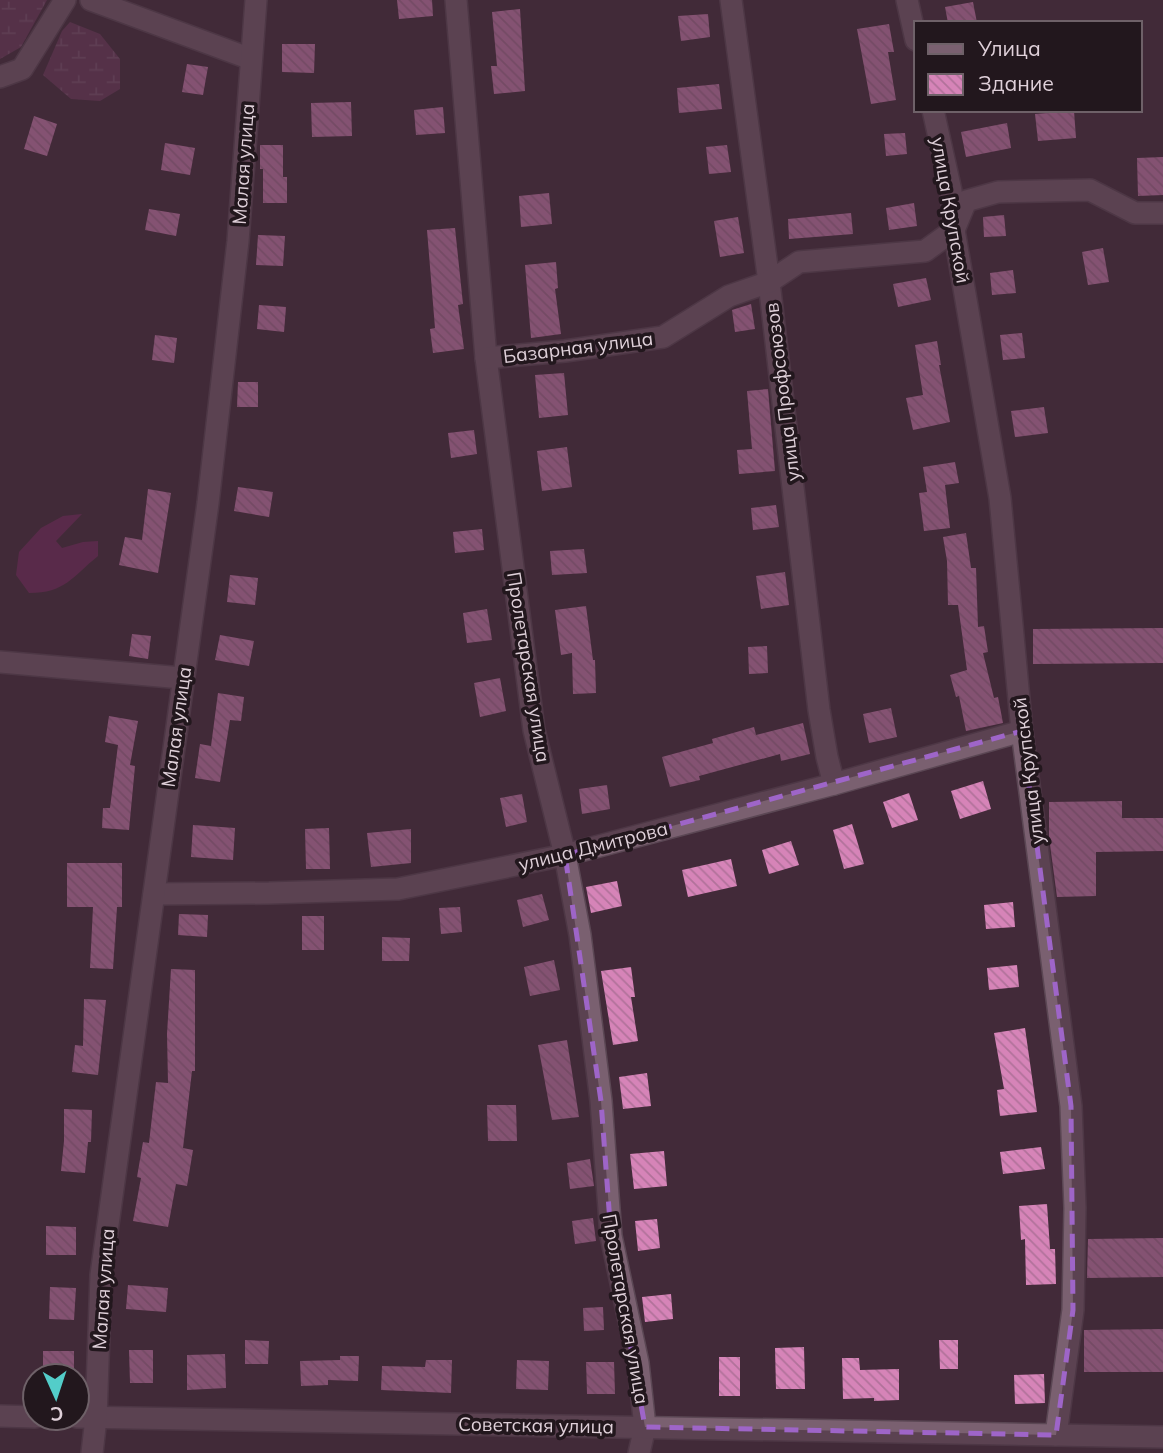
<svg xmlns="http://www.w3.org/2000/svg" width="1163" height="1453" font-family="Mulish,sans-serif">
<defs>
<pattern id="wetland-marsh" width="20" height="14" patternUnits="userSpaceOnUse" patternTransform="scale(1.75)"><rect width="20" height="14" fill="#6d3b5c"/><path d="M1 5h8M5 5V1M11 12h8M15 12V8" fill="none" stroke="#815673"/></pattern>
<pattern id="building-back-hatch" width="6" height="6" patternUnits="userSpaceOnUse" patternTransform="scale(1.75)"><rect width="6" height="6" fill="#d684b8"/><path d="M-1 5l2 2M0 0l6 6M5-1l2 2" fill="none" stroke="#b1729a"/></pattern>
</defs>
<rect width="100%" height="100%" fill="#422a39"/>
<g fill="url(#wetland-marsh)">
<path d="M0,0H47L21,47L0,59Z"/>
<path d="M70,22L100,34L120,59V89L100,101L71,99L43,75L62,31Z"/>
</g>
<path fill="#762c5f" d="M82,514L56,541L62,548L83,542L98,541V556C72,577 65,593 29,593L16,575L19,552L41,528L63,516Z"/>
<g fill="url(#building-back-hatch)">
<path d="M397,0H432L433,16L399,19Z"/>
<path d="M973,2L977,23H948L945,7Z"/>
<path d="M520,9L525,91L494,94L491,66H497L492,12Z"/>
<path d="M708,14L710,37L681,41L678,16Z"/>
<path d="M889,24L894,52H888L896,100L871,104L857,29Z"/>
<path d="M282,44H315L314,73L282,72Z"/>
<path d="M187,64L208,67L203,95L182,92Z"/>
<path d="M719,84L722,109L679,113L677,88Z"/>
<path d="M351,102L352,136L312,137L311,103Z"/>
<path d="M443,107L445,133L416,135L414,110Z"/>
<path d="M1074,111L1076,138L1038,141L1035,114Z"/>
<path d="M34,116L57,124L47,156L24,149Z"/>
<path d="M1007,123L1011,148L966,157L961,132Z"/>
<path d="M905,133L907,154L886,156L884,134Z"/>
<path d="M165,143L195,148L190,175L161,170Z"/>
<path d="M260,145H283V177H287V203H263V169H260Z"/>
<path d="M727,145L731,172L709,174L706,147Z"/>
<path d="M1163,157V195L1138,196L1137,158Z"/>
<path d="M549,193L552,224L521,227L519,196Z"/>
<path d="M914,203L917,226L889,230L886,208Z"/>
<path d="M149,209L180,214L176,236L145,230Z"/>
<path d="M851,213L853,234L789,239L788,219Z"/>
<path d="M1004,215L1006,236L984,237L983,217Z"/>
<path d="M738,217L744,253L720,257L714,221Z"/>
<path d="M455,228L463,304L458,305L464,349L433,353L430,329L435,328L427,230Z"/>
<path d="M258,235L285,236L283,266L256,265Z"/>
<path d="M1103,248L1109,282L1088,285L1082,252Z"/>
<path d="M556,262L558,288L555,289L561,334L531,338L525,265Z"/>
<path d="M1013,270L1016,293L992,295L990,273Z"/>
<path d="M926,278L931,300L898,307L893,284Z"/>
<path d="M751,304L755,329L735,332L732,310Z"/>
<path d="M259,305L286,307L284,332L257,329Z"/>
<path d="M1022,333L1025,358L1003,360L1000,335Z"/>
<path d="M155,335L177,338L174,363L152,360Z"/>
<path d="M937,341L941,365H939L950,422L913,430L906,398L923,395L915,345Z"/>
<path d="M564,373L568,415L539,418L535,375Z"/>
<path d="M238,382H258V407H237Z"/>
<path d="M768,389L775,471L739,474L737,450L752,449L747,391Z"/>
<path d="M1044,407L1048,433L1015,437L1011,411Z"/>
<path d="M474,430L477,454L451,458L448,433Z"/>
<path d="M567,447L572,487L542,491L537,451Z"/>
<path d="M955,462L959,483L945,485L950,528L924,531L919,493L927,492L923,467Z"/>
<path d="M238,487L273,492L269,517L234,511Z"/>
<path d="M148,489L171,493L158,573L119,565L125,537L142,540Z"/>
<path d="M776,505L779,527L753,530L751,508Z"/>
<path d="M482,529L484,550L455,553L453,532Z"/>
<path d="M966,533L971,568H976L978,627L984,626L988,652L983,653L994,698L998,697L1003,723L966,731L959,696L956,697L950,675L967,670L958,605H948L947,561L943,537Z"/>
<path d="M584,549L587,573L552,575L550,551Z"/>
<path d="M785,572L789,605L761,609L756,576Z"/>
<path d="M230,575L258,578L255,605L227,602Z"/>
<path d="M586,606L593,660H595L596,693L573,694L572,653L561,655L555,610Z"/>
<path d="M487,609L492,640L467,643L463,613Z"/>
<path d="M1163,628V663L1033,664V629Z"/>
<path d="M132,634L151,636L148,659L129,656Z"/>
<path d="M220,635L254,641L249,666L215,660Z"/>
<path d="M767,646L768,673L749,674L748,647Z"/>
<path d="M500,678L506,711L480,717L474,683Z"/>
<path d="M218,693L244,697L241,721L230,720L220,782L195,778L200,744L211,746Z"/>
<path d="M891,708L897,737L869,743L863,714Z"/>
<path d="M109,716L138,721L130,765L135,766L129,830L102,828L103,808H110L118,745L105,742Z"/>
<path d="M803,723L810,754L781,761L780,754L699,776L700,780L670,787L662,757L713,743L712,739L754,727L756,735Z"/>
<path d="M983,781L991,809L960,819L951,791Z"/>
<path d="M607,785L610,809L582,814L579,789Z"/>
<path d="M909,793L918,820L892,828L883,802Z"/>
<path d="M522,794L527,822L506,827L500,798Z"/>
<path d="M1122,801V818H1163V851L1096,852V896L1057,897L1049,837V802Z"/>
<path d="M852,824L864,864L844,869L833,830Z"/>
<path d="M193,825L235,828L233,860L191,857Z"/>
<path d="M329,828L330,869H306L305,829Z"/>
<path d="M411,829V863L371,867L367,833Z"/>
<path d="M791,841L799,865L769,874L762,850Z"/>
<path d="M731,859L737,886L688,897L682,870Z"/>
<path d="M67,863H122V907H117L113,969L90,968L93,907H67Z"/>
<path d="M617,881L622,906L591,913L586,887Z"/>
<path d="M542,894L549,920L523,927L517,900Z"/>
<path d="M1013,902L1015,927L986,929L984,905Z"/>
<path d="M460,907L462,932L441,934L439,908Z"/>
<path d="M179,914L208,915L207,937L178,935Z"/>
<rect x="302" y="916" width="22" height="34"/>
<path d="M382,937L410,938L409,961H382Z"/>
<path d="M554,960L560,990L530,996L524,967Z"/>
<path d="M1017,965L1019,987L989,990L987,968Z"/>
<path d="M631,967L635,997H631L638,1041L613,1045L601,971Z"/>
<path d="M171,969L195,970V1071H192L183,1148L193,1150L187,1186L176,1184L168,1227L133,1221L141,1178L137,1177L143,1142L149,1143L156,1082L168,1083L167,1034Z"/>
<path d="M84,999L106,1000L98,1075L72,1072L75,1045L83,1046Z"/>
<path d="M1025,1028L1037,1112L1000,1116L997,1090L1004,1089L994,1033Z"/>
<path d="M567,1040L579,1117L552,1120L538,1045Z"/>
<path d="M647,1073L651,1106L623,1109L619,1077Z"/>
<path d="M487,1105H516L517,1141H488Z"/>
<path d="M64,1109L92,1110L91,1142H88L85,1173L61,1171L64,1141Z"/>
<path d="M1041,1147L1045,1169L1003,1174L1000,1152Z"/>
<path d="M664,1151L667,1186L634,1189L630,1154Z"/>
<path d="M590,1159L594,1186L570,1189L567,1163Z"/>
<path d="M1047,1204L1050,1249H1055L1056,1284L1026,1285L1025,1239L1021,1240L1019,1206Z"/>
<path d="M593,1218L596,1241L575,1244L572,1221Z"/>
<path d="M657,1219L660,1248L638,1251L635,1221Z"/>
<path d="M46,1226L76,1227V1255H46Z"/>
<path d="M1163,1238V1277L1087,1278L1088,1239Z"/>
<path d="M128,1285L168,1288L166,1312L126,1309Z"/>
<path d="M50,1287L76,1288L74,1320L49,1319Z"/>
<path d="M671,1294L673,1319L645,1322L642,1297Z"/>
<path d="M603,1307L604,1330L584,1331L583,1308Z"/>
<path d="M1163,1329V1372H1084V1330Z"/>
<path d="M245,1340L269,1341L268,1364H245Z"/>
<path d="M939,1340H958V1369H940Z"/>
<path d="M804,1347L805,1389H776L775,1348Z"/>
<path d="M129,1350H153V1383H130Z"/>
<rect x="43" y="1351" width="31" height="25"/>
<path d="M225,1354L226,1388L187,1390V1355Z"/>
<path d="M340,1356H359L358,1381L328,1380V1385L301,1386L300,1361L340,1360Z"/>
<rect x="719" y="1357" width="21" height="39"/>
<path d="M842,1358H859L860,1370L899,1369V1400L874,1401V1398L843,1399Z"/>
<path d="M426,1360H452L451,1393L381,1390L382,1366L425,1367Z"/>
<path d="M517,1360L549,1361L548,1390L516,1389Z"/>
<path d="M586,1362H614L615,1394H587Z"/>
<path d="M1044,1374L1045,1403L1015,1404L1014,1375Z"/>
</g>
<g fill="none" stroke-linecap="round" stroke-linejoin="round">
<defs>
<g id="street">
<path d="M91,0L251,59"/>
<path d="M456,0L486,358L534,730L565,855L580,935L601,1101L611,1236L638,1363L645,1427L639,1453"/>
<path d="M731,0L769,282L819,710L827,757L834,784"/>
<path d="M907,0L916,40"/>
<path d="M0,77L22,69L65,0"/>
<path d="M933,110L951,191L954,230L1000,498L1022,731L1071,1106L1075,1208L1073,1310L1056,1435"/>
<path d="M486,358L565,351L663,337L729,296L769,282L799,262L925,251L954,230L966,201L998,192L1090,190L1135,213H1163"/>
<path d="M0,662L182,678"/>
<path d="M154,894L269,893L398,889L565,855L834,784L1022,731"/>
<path d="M0,1416L35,1417"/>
<path d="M77,1417L1163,1437"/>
<path d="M92,1453L96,1418L101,1275L208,503L238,241L256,0"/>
</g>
</defs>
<use href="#street" stroke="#5b4754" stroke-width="24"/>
<use href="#street" stroke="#7a6070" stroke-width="21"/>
</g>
<path d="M0 0H1163V1453H0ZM1022,731L1071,1106L1073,1310L1056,1435L645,1427L611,1236L601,1101L565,855Z" fill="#422a39" fill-opacity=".55" fill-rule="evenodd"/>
<path fill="none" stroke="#9e65c8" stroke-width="5" stroke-dasharray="14 9" stroke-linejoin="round" d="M1022,731L1071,1106L1073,1310L1056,1435L645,1427L611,1236L601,1101L565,855Z"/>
<g text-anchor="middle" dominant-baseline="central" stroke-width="7" stroke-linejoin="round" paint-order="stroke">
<g font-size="19" fill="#dfd0d9" stroke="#22171d">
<text transform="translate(243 164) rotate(-86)">Малая улица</text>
<text transform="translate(951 210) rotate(80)">улица Крупской</text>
<text transform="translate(578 347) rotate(-7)">Базарная улица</text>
<text transform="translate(782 392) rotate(-97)">улица Профсоюзов</text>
<text transform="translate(529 667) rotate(81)">Пролетарская улица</text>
<text transform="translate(176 727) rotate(-82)">Малая улица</text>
<text transform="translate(1028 771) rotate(-97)">улица Крупской</text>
<text transform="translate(593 846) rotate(-14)">улица Дмитрова</text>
<text transform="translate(103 1289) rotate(-86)">Малая улица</text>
<text transform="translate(626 1309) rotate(80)">Пролетарская улица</text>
<text transform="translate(536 1425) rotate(1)">Советская улица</text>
</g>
</g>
<rect x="914" y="21" width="228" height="91" fill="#22171d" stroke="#6e6168" stroke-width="2"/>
<rect x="928" y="44" width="35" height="10" fill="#7a6070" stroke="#6e6168" stroke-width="2"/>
<text x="978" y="56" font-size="21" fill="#dfd0d9">Улица</text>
<rect x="928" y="74" width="35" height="21" fill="url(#building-back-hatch)" stroke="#6e6168" stroke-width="2"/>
<text x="978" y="91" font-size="21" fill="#dfd0d9">Здание</text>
<g transform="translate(56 1397) rotate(177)"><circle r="33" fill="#22171d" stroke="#6e6168" stroke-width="2"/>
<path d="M0-5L12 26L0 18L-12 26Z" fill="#53cdc9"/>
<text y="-10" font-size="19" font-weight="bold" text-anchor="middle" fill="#dfd0d9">С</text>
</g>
</svg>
